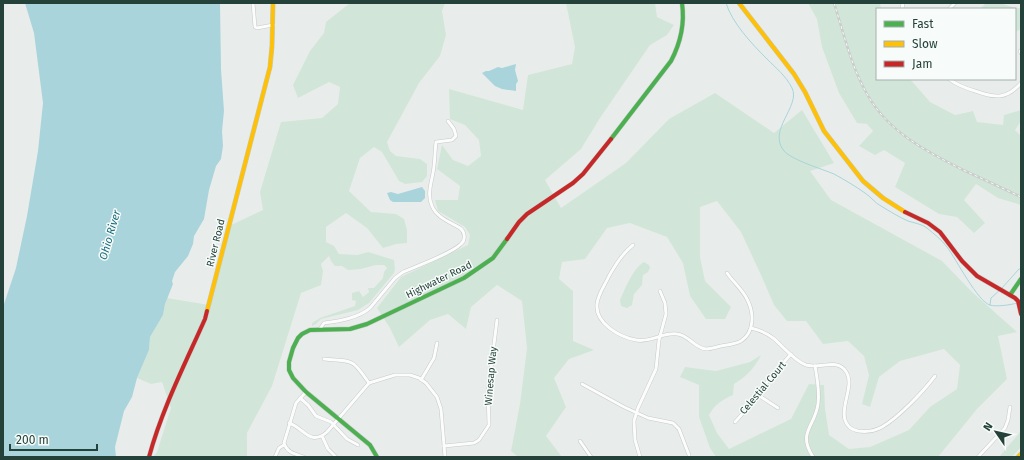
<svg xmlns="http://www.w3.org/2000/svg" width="1024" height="460" font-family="'Fira Sans',sans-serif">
<rect width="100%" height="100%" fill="#e8edeb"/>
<g fill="#d1e6d8">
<path d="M350,3H445L442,11L446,35L440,56L419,83L387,142L390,151L396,156L420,159L427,164V176L422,182L405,184L399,181L382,152L374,147L360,158L349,191L371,212L396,214L404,219L407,230V243L396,244L383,248L367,228L346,213L326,227V242L334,246L339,254L357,255L368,252L394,260L395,269L394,273L369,303L358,310L321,319L316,324L312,326V323L320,318L355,306L356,301L352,300V293L359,291L363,297L369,292L368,288H374L383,278L384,272L387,268L384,265H376L361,269L348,270L342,266H335L331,261L329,256L321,264L323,271L321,285L301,293L272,386L247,433V457H153L157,452L171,408L162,382L151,384L137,378L149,350L150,337L163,315L165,304L167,298L209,305L229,226L263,210L260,192L281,122L322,118L338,104L340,87L329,82L298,98L293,85L310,51L324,33L326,22Z"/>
<path d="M566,3H655L657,17L674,25L667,35L650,45L600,118L581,149L545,180L561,208L626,163L669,119L715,93L774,133L802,110L834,163L810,171L831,200L942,261L972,292L1017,332L998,336L1007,379L977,409L938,457H716L710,448L699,417V385L680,377L685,367L716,371L750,362L761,355C754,369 747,376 734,384L733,395C722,400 715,404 709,415L717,433L729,449L791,419L809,384L824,385L825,409L829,435L849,449L870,447L909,430L930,407L957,389L960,365L944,349L900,361L879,377L870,407L862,404L869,375L864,356L848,341L823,344L806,321H787L774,305L761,275L741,232L717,201L700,207V257L705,281L731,307L725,319H706L690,296L683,263L667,237L630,223L607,228L585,259L562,262L559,279L573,291V341L594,350L569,359L554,378L566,407L546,436L562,457H518L511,451L520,404L527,348L522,301L497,285L471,307L466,329L448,314L430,320L399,347L390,328L377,308L401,277L468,245L470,235L465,227L438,211L435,200H458L460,186L437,169L442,145L453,160L468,166L481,156L479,140L465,125L450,119L449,89L523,110L528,75L572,64L575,47Z"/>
<path d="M808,3H880L881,9H877V79H910L930,102L955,115L973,111L977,122L1003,125L1004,115L1021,110V121L1015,130L1021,136V205L998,198L976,184L964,200L985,223L974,233L957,217L939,214L895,187L905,163L884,150L875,155L859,146L873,131L867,124L857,123L839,93L822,47L817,19Z"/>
<path d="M986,3H1000L1015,8H1021V29L1015,32V9H980Z"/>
<path d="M644,262L649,265L650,268L648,272L643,275L642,285L634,294L632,305L627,308L621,306L620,300C625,289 633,268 644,262Z"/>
<path d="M1021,431V447L1012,457H999Z"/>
</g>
<g fill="#a9d4db">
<path d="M25,3H220L221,69L224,111L222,131L223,146L221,159L216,166L209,190L204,219L194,236L193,244L188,256L175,272L172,281L173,284L165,304L163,315L150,337L149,350L137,378L132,397L124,411L115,447L116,457H3V307L16,268L27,216L38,151L43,103L34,33Z"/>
<path d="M516,64L515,70L518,81L516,84V91L502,89L495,86L482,73L486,71H489L498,67L502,68Z"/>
<path d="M422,187L425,191V198L421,202H393L390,200L387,193L391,192L398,194Z"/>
</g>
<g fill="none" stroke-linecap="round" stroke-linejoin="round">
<g stroke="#a9d4db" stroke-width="1">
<path d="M726,3C732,23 752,44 767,59C776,68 786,76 792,88C801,106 767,130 784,151C792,160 822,169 834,174C845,180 855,186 865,193C871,197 875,203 881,206C889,211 899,217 908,221C914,223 922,224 927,228C934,234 942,240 947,247C956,259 978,302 990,305C995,307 1011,305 1017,303"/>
<path d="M1002,288L1019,269H1021"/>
<path d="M990,305L991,298L1000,290"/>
</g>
<defs>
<g id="street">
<path d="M253,3L255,27L257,28L273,25"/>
<path d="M902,9L903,3"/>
<path d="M949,9L955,3"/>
<path d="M1020,51L1021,53"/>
<path d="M949,79C957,85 965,88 975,91C995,98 1006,100 1021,83"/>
<path d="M633,245C622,254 616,264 609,276C605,285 598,294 597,304C595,323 619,337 636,340C650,343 663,332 677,334C689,335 694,348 706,349C711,349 716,347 721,346C727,345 736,344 741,341C755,332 754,312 747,299C742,289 733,282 727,273"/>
<path d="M751,328C759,330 767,333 773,338C783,346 794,361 806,365C819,369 834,359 844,369C857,383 840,404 845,420C847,426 852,430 858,431C866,432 875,431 882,427C899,417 923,392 935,376"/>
<path d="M320,329L324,323C340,321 358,318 370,308L395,278L403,272C417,266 451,254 461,244C466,240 465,232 460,228C450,222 437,218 432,206C426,193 433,179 434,166C435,158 435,150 436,142L452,140L456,136L454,129L448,121"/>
<path d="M324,359C353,362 351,357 369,383"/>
<path d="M421,380L434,358L437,343"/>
<path d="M582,384L624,407L648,418L673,423L679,429L689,455"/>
<path d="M758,395L778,408"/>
<path d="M300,398L308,405L316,416L331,422L347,439L358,445"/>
<path d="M735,422L755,400L767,382L791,354"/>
<path d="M289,423C303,427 310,447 327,432L369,383L395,375H410L419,378L426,383L437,397L441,409L445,457"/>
<path d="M322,436L328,449L336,457"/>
<path d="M580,441L591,457"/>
<path d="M444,446L474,443L479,440L489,425L488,392L497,320"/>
<path d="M275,457L279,448L284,445"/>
<path d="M304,457C295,454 287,453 284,443L296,403L306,392"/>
<path d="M640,457L635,440L634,421L638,408L656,369L659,340L666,314L665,303L660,291"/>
<path d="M813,457C797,432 815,427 818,404C820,392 817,378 815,366"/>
<path d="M978,457L1005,428L1008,420L1010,407"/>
</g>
<g id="fast">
<path d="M611,139L671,61C681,42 685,24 682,3"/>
<path d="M1010,295L1021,279"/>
<path d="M377,457L370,445L306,392L293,378L289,370V362L293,348L298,338L302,334L310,330L350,329L367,324L464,278L493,258L507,239"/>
</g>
<g id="slow">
<path d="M739,3L794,74L805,92L824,131L863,181L883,198L905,212"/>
<path d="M207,311L270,67L272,46L273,3"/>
<path d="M1018,457L1021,454"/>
</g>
<g id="jam">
<path d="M905,212L928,223L940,232L962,261L977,276L1015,298L1018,301L1021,314"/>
<path d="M507,239L519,222L527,214L573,183L583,174L611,139"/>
<path d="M149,457C162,409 185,364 205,319L207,311"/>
</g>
</defs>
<use href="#street" stroke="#c5cac8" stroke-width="4"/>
<use href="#fast" stroke="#c3cbc8" stroke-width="5"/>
<use href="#slow" stroke="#c3cbc8" stroke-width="5"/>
<use href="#jam" stroke="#c3cbc8" stroke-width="5"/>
<use href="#street" stroke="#fcfcfc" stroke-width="3"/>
<use href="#fast" stroke="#4caf50" stroke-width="4"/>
<use href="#slow" stroke="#ffc107" stroke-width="4"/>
<use href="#jam" stroke="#c62828" stroke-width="4"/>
<defs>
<path id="rail" d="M834,3C844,34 851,66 867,94C888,132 926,151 963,170C983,179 1002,188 1021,197"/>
</defs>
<use href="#rail" stroke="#c9cdcc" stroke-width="2.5"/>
<use href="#rail" stroke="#f7fbf9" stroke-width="1" stroke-dasharray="3" stroke-linecap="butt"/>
</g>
<g text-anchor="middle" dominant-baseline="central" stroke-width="3" stroke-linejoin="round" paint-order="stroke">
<g font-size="10" fill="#24423a" stroke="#f7fbf9">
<text transform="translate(216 243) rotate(-76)">River Road</text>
<text transform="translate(439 280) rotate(-26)">Highwater Road</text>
<text transform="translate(491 376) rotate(-85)">Winesap Way</text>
<text transform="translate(763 388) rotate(-50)">Celestial Court</text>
</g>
<g font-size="11" font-style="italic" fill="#1c6f80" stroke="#f7fbf9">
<text transform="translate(110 235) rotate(-74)">Ohio River</text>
</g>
</g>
<rect width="1024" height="460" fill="none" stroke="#24423a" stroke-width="8"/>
<rect x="876" y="8" width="140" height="72" fill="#f7fbf9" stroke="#a3b1ad"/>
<rect x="884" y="21" width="20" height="6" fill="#4caf50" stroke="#a3b1ad"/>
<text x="912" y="28" font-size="12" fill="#24423a">Fast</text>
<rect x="884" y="41" width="20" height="6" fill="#ffc107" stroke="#a3b1ad"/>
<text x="912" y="48" font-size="12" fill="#24423a">Slow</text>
<rect x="884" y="61" width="20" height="6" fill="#c62828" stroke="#a3b1ad"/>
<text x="912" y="68" font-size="12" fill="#24423a">Jam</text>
<g transform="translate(996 432) rotate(304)" stroke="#f7fbf9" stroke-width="3" paint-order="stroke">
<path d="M0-3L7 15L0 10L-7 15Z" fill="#24423a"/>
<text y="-6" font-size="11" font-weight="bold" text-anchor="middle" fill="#24423a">N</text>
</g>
<path d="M10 444v6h87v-6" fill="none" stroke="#24423a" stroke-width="2"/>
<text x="16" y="444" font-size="12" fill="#24423a" stroke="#f7fbf9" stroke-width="3" paint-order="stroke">200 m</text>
</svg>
